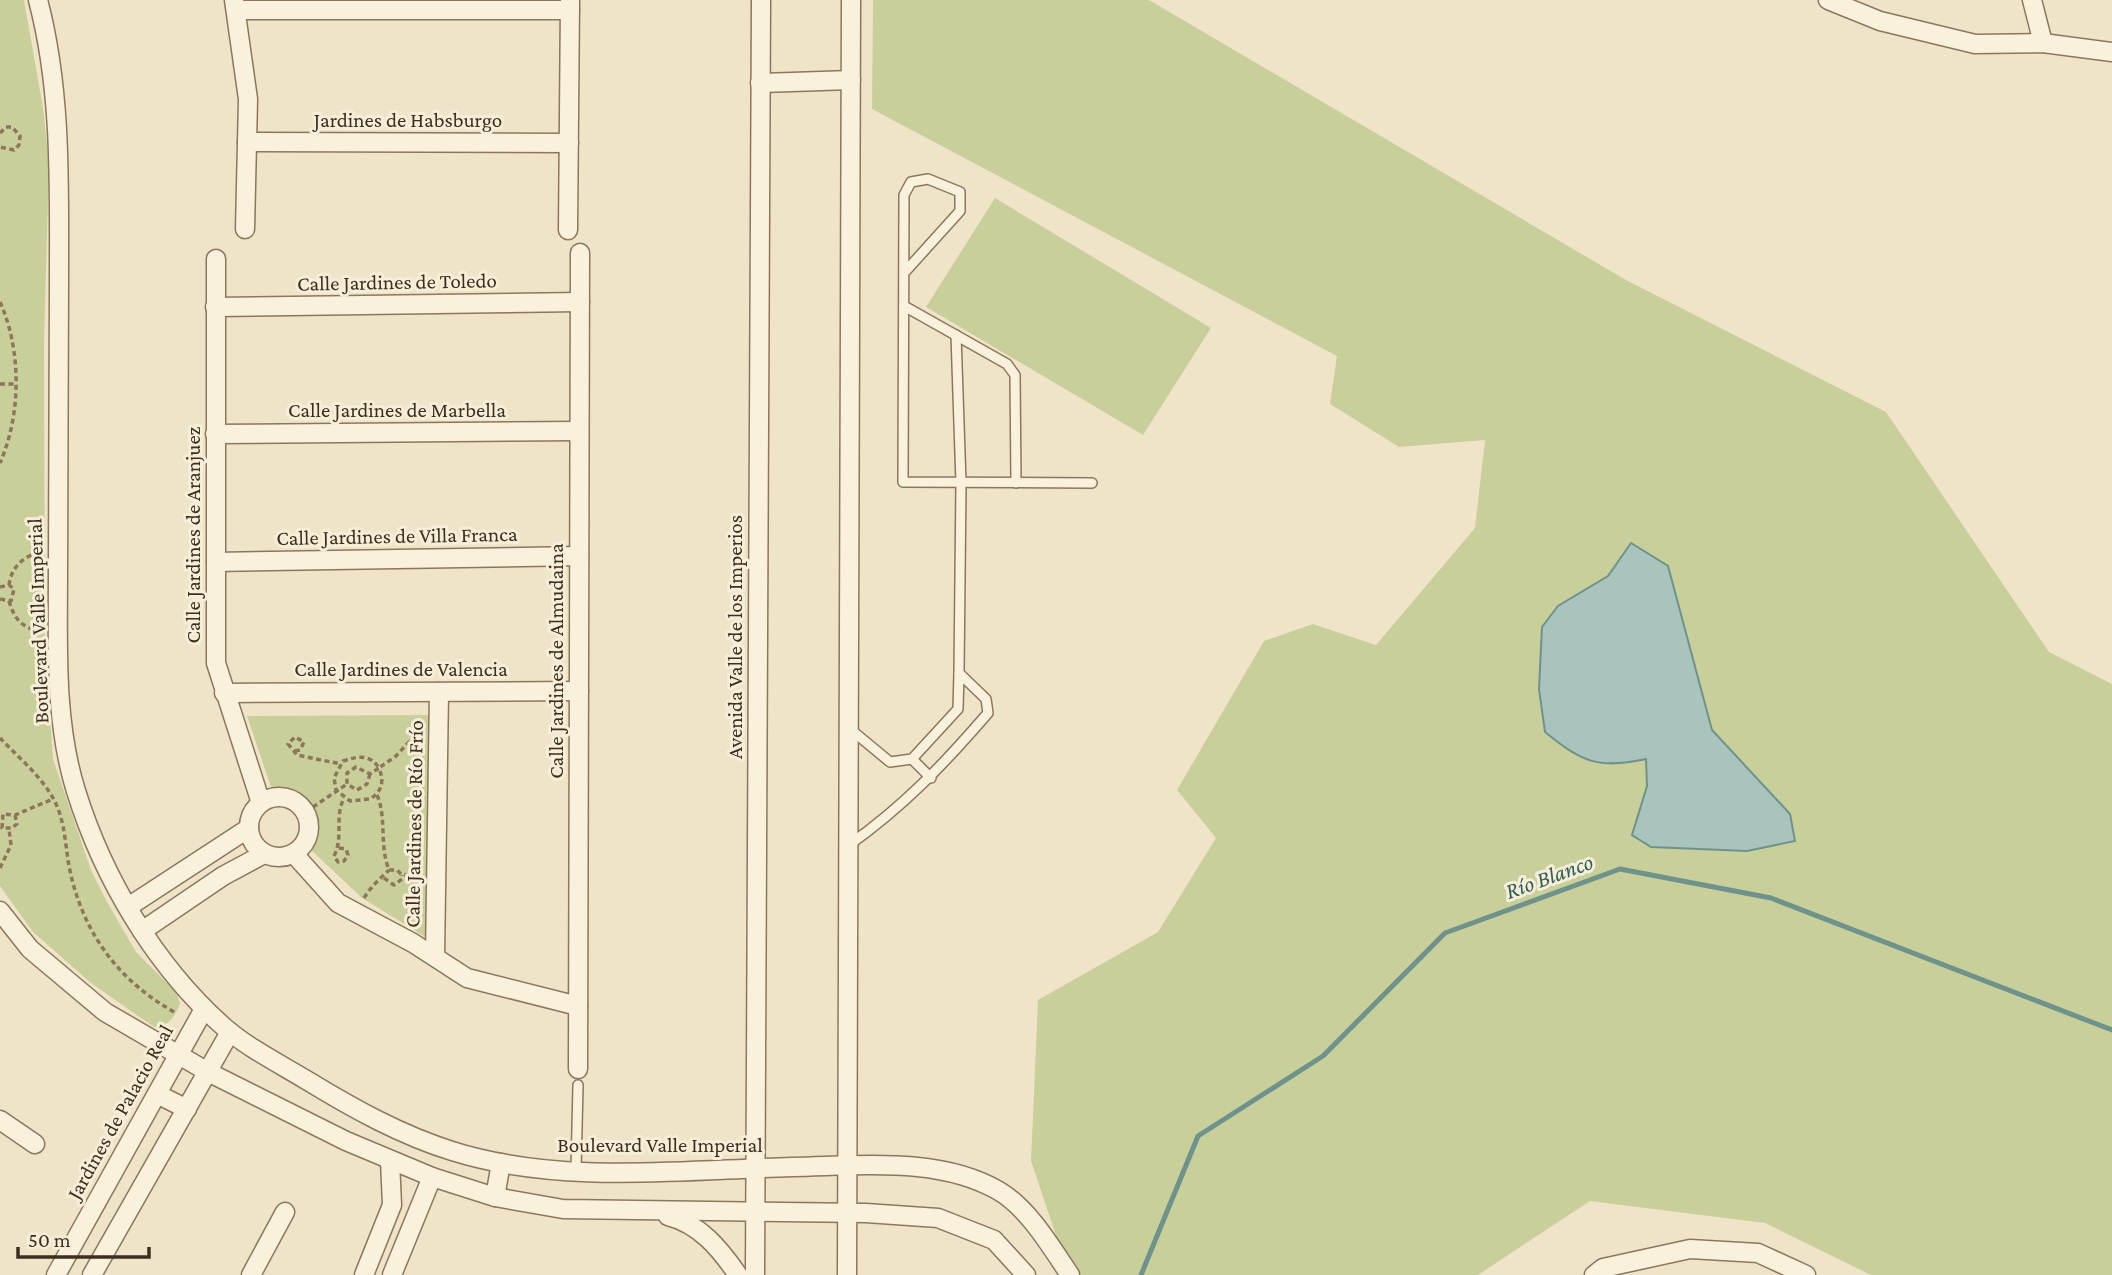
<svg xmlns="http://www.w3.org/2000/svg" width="2112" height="1275" font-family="'Crimson Pro',serif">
<rect width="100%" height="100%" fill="#f0e4c8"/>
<g fill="#c9cf9b">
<path d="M0,0H24L43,108L49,162L44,344L45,650L53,759L91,870L106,900L136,952L177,993L180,1004C173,1018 171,1025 154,1027L91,983L33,932L0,886Z"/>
<path d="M873,0H1149L1626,280L1886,412L2049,652L2112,684V1275H1871L1765,1223L1590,1201L1478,1275H1072L1067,1268L1031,1161L1038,1000L1158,932L1216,838L1177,790L1264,641L1313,624L1376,645L1475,528L1485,440L1399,447L1330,404L1337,356L872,109Z"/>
<path d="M995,198L1211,328L1143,435L926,307Z"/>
<path d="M429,715L427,938L362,898L309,848C322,812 309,794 272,790L247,716Z"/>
</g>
<path fill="#a9c4bc" stroke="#6f938a" stroke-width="2" d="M1631,543L1668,566L1712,730L1790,814L1795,841L1747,851L1651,847L1632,835L1647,786L1646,759C1598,769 1583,763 1545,732L1539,689L1542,627L1558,606L1608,576Z"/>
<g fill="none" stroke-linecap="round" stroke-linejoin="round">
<path stroke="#6f938a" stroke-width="5" d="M1141,1275L1198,1136L1323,1056L1445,933L1620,869L1771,898L2112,1030"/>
<defs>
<g id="lane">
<path d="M904,273L960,211V192L928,179L911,182L904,195L903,482L1092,483"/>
<path d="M904,306L1007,364L1015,375L1016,483"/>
<path d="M956,335L961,483L959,673"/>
<path d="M912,759L931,778"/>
<path d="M849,845C904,806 944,764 988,713L986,699L959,673L958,709L912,759L890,762L849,728"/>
<path d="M576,1170L578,1085"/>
</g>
<g id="street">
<path d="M38,0C62,91 59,186 59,280C58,377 58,474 58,571C58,643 54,721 76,791C103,878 155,966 224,1027C248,1048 280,1064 308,1081C354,1109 401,1135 452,1151C560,1185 682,1170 792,1167C859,1166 939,1156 999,1191C1029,1209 1051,1247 1070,1275"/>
<path d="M234,0L248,99L245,229"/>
<path d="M1828,0L1880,21L1975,44L2043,43L2112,52"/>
<path d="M2032,0L2043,43"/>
<path d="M236,10H570"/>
<path d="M760,83L851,80"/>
<path d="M247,142L569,143"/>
<path d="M568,230L570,0"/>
<path d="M216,259V663L261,803"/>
<path d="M215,307L580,302"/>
<path d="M215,434L579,431"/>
<path d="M216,562L579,556"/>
<path d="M224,693L579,691"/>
<circle cx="279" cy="827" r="30"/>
<path d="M294,854L338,903L413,943L467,978L578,1006"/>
<path d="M128,907L249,828"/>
<path d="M0,911L30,949L105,1012L208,1072L346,1141L432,1177L495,1197L563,1209L866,1213L938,1218L994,1240L1026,1275"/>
<path d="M142,931L223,876L264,854"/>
<path d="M435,957L439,692"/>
<path d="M578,1069L580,253"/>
<path d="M157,1094L187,1109"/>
<path d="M0,1120L35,1144"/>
<path d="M495,1197L501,1163"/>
<path d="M668,1216C700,1224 720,1249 738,1275"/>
<path d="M56,1275L204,1009"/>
<path d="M92,1275L230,1032"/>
<path d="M251,1275L285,1212"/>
<path d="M364,1275L392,1205L390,1161"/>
<path d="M392,1275L432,1177"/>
<path d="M755,1275L761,0"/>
<path d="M847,1275L851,0"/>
<path d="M1594,1275L1603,1268L1690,1249L1758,1253L1806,1275"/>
</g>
</defs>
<use href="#lane" stroke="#8d765c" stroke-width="12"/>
<use href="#street" stroke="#8d765c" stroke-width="21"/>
<g stroke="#8d765c" stroke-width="3.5" stroke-dasharray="5 3.5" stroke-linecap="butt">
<path d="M0,133L6,127H12L20,136L19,145L14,150L0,147"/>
<path d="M0,302C22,351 21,415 0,463"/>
<path d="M0,384H15"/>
<path d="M9,585C11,567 25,554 43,552"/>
<path d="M0,587L9,585L14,589L11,601L0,599"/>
<path d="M9,601C15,621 23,628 43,632"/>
<path d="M0,738C18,757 40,775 53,798C65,819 65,844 69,866C82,932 118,981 176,1013"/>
<path d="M295,751L300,750L304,742L295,737L288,744L297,755L341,764"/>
<path d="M370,774L367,784L357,790L347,784V773L356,767L370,774L379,768C384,781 383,791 370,799L350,801L336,790L334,778L343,761C358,756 370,754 379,768L396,756L421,729"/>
<path d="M377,795C387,818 379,845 389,870H397L402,875H420"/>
<path d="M313,807L347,784"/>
<path d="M15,815L17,824L12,828H2L3,814L15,815L53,799"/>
<path d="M339,848L346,849L348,855L344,861L338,862L334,856C344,836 334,818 344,798"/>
<path d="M0,868L11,845L9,829"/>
<path d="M384,878L394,885L402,879V875"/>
<path d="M364,898C371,886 380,879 389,870"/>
</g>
<use href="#lane" stroke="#faf1dc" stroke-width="9"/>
<use href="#street" stroke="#faf1dc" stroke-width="18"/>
</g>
<g text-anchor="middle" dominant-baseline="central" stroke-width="6" stroke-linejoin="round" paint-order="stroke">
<g font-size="21" fill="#3d2e20" stroke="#f7eed8">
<text x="408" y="120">Jardines de Habsburgo</text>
<text transform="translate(397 282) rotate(-1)">Calle Jardines de Toledo</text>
<text x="397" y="410">Calle Jardines de Marbella</text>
<text transform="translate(193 535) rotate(-90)">Calle Jardines de Aranjuez</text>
<text transform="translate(397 536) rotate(-1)">Calle Jardines de Villa Franca</text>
<text transform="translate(38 621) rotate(-92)">Boulevard Valle Imperial</text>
<text transform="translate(735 637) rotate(-90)">Avenida Valle de los Imperios</text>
<text transform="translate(556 661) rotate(-90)">Calle Jardines de Almudaina</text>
<text x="401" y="669">Calle Jardines de Valencia</text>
<text transform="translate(414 824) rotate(-89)">Calle Jardines de Río Frío</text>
<text transform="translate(120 1112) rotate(-61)">Jardines de Palacio Real</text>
<text x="660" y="1145">Boulevard Valle Imperial</text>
</g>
<g font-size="23" font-style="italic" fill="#2f5d5a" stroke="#f7eed8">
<text transform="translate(1549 876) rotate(-20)">Río Blanco</text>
</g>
</g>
<path d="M18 1247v10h131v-10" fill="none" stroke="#3d2e20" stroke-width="3.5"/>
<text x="28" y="1247" font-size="21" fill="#3d2e20" stroke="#f7eed8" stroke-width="5" paint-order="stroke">50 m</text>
</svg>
